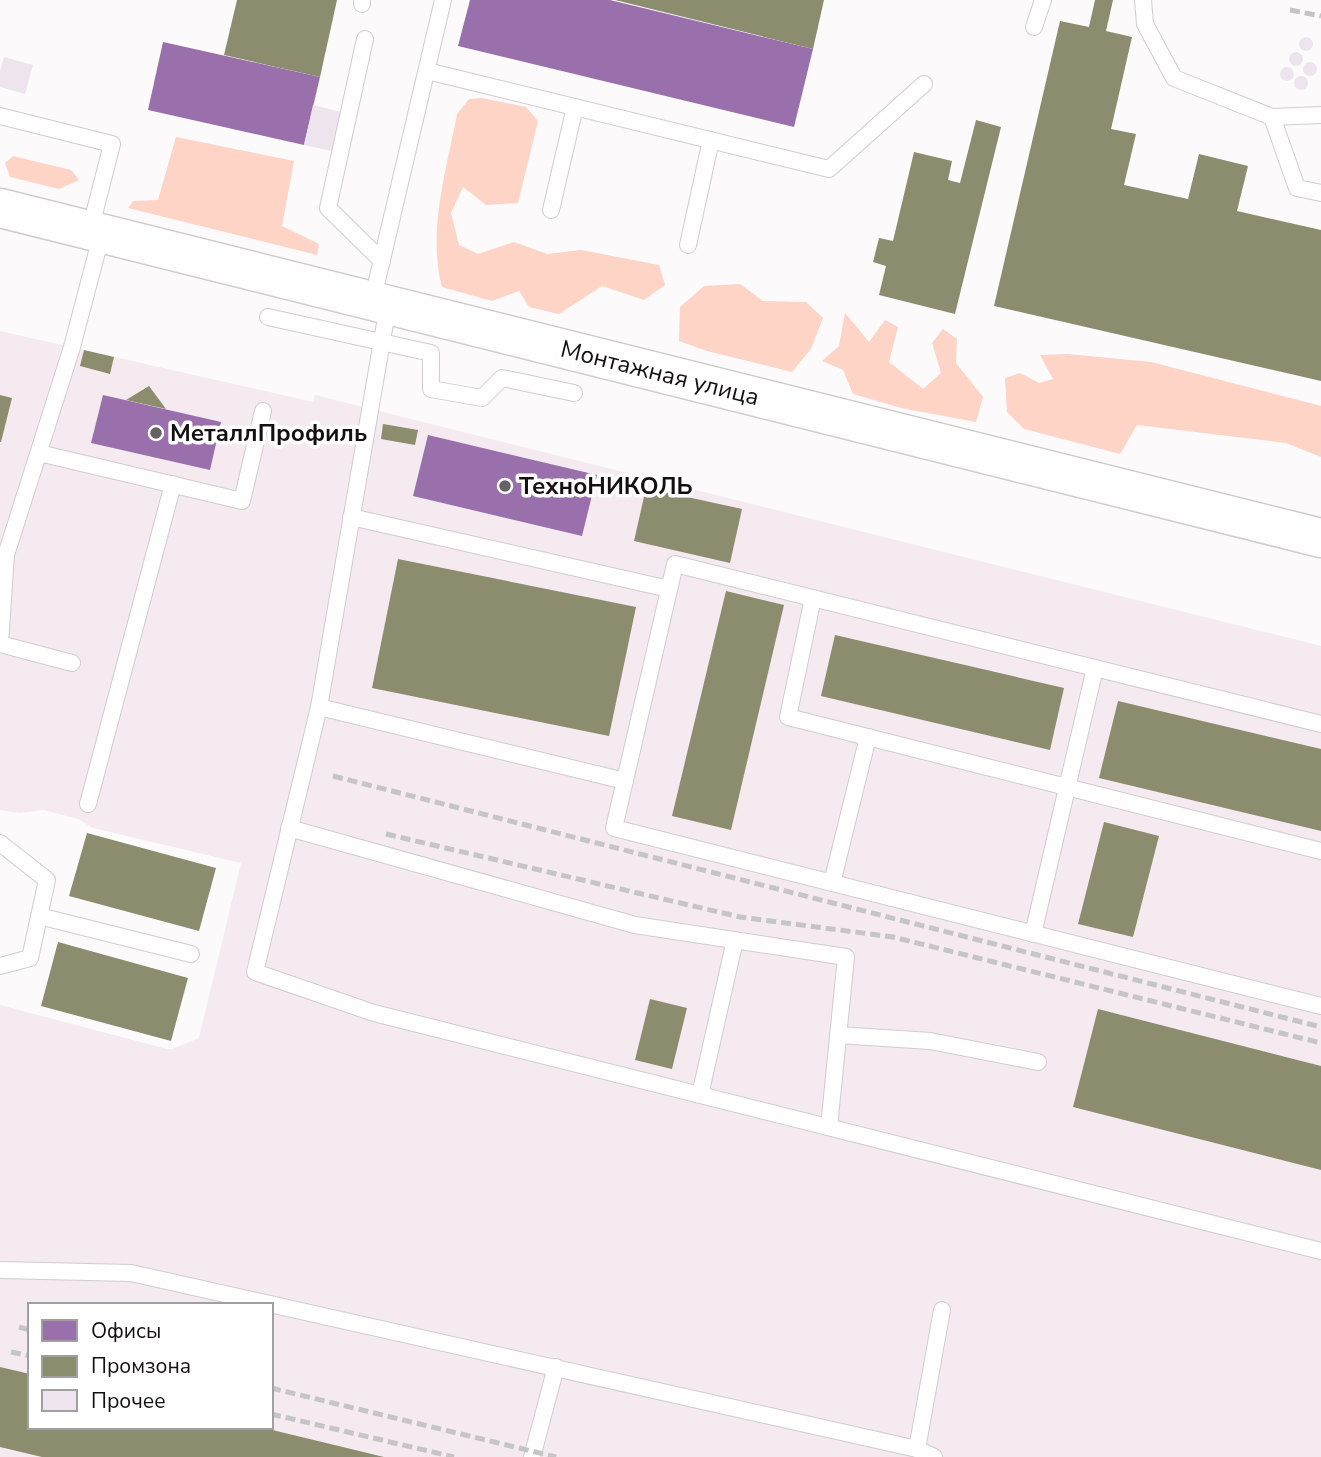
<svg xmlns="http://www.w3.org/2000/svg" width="1321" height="1457" font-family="'Nunito Sans',sans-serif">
<rect width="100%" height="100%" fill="#fcfafb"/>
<path fill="#f4eaef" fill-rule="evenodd" d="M0,331L313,402L315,395L1321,646V1457H0V1005L167,1049H172L199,1038L241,863L93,828L78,819L44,810L19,813L0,810ZM30,1305H271V1427H30Z"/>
<g fill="#fdd4c5">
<path d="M482,98L526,107L538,121L518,203L486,205L463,187L451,213L459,245L478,254L514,242L547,254L581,250L659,265L665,285L644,300L602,286L559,314L529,307L519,291L492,301L442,287C427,231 447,169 457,114L469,99Z"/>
<path d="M176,137L294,161L282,226L319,244L317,255L128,208L133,201L158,200Z"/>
<path d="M13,156L71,170L79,180L59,189L10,177L5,163Z"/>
<path d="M740,284L763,301L806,302L823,318L811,349L792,372L707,351L679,341L680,307L704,286Z"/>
<path d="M845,313L869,342L885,320L898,327L889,362L923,389L941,373L932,343L943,329L957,339L956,363L983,397L976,422L901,408L853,394L843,370L822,361L839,346Z"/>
<path d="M1068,354L1151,362L1321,406V457L1286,443L1137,425L1120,454L1024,429L1007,412L1005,378L1020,373L1039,383L1053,379L1040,355Z"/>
</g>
<g fill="#9970ab">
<path d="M470,0H610L813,49L794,127L458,46Z"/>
<path d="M163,42L320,77L304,145L148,110Z"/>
<path d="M103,395L221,422L210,470L91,443Z"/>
<path d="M428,435L597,475L582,536L413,496Z"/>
</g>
<g fill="#8c8c6e">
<path d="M237,0H337L320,77L224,55Z"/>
<path d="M615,0H824L813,49Z"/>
<path d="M1095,0H1113L1106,31L1132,37L1111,129L1136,134L1124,185L1188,199L1199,154L1248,166L1237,211L1321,230V381L994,306L1060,21L1089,27Z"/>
<path d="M976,120L1001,127L955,314L879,295L886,266L873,262L879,238L893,241L914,152L952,161L948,180L960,183Z"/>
<path d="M84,350L114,357L110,374L80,366Z"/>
<path d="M149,386L166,409L126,400Z"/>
<path d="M0,395L12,398L1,442H0Z"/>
<path d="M383,424L418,430L415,445L381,439Z"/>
<path d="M646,488L742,509L730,563L634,541Z"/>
<path d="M398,559L636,607L609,736L372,688Z"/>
<path d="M726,591L784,605L731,830L672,816Z"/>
<path d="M835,635L1064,688L1050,750L821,696Z"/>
<path d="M1118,701L1321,749V831L1099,778Z"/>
<path d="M1104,822L1159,836L1133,937L1078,924Z"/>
<path d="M87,833L216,868L199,931L69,896Z"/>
<path d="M58,942L188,978L171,1041L41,1006Z"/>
<path d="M650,999L687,1008L672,1069L635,1060Z"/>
<path d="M1098,1009L1321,1066V1170L1073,1107Z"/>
<path d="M0,1367L30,1374V1427H260L384,1457H42L0,1447Z"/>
</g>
<g fill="#ede4ee">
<circle cx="1306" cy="44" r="7"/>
<circle cx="1296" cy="59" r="7"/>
<path d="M4,57L33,65L25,94L0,87V71Z"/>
<circle cx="1310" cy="69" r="7"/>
<circle cx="1287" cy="74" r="7"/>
<circle cx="1301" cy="83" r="7"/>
<path d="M313,105L341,112L332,151L304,145Z"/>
</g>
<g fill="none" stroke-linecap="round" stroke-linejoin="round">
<defs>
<g id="lane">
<path d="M1143,0L1145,24L1174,78L1272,117L1321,115"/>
<path d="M362,4V0"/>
<path d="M1034,27L1043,0"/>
<path d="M365,39L328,208L382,261"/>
<path d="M427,71L829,169L924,84"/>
<path d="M0,116L112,144L90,230"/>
<path d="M1272,117L1297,188L1321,193"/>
<path d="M551,210L575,107"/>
<path d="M688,245L711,140"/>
<path d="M372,302L443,0"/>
<path d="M388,306L319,707L255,972L374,1013L1321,1251"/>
<path d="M268,317L431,353V389L482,398L502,378L574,393"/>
<path d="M39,453L242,501L263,411"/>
<path d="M351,517L669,589"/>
<path d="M813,598L788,717L1321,851"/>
<path d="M0,643L6,555L72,347L102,233"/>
<path d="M0,644L72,663"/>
<path d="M319,707L625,781"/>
<path d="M1321,724L675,564L614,828L1321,1006"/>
<path d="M88,804L173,484"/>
<path d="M289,828L635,925L846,957L829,1127"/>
<path d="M0,843L47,880L30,958L0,966"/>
<path d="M832,883L868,737"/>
<path d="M39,916L191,954"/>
<path d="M1033,934L1095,668"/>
<path d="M838,1035L930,1041L1038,1062"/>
<path d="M700,1095L735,940"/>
<path d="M0,1270L131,1273L917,1449L934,1457"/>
<path d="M917,1449L942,1310"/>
<path d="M532,1457L556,1367"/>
</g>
<path id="secondary" d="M0,208L1321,538"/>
</defs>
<use href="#lane" stroke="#d1ccce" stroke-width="18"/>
<use href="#secondary" stroke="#d1ccce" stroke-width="41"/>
<use href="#lane" stroke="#fffefe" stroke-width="16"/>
<use href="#secondary" stroke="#fffefe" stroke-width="38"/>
<g stroke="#c6c5c5" stroke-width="5" stroke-dasharray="10 5" stroke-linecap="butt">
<path d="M1290,10L1321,16"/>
<path d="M333,776L1321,1027"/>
<path d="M386,834L740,917L893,937L1321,1043"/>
<path d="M19,1327L30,1330"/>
<path d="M11,1352L30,1356"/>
<path d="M271,1388L556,1457"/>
<path d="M271,1414L454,1457"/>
</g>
</g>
<g fill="#666164" stroke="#fff" stroke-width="2.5">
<circle cx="156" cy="433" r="7"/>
<circle cx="505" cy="486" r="7"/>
</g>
<g text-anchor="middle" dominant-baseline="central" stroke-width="7" stroke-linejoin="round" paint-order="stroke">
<g font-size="24" fill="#150f12" stroke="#fff">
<text transform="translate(660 373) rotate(14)">Монтажная улица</text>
</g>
<g font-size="24" font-weight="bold" fill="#150f12" stroke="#fff" text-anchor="start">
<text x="170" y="433">МеталлПрофиль</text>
<text x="519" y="486">ТехноНИКОЛЬ</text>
</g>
</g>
<rect x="28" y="1303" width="245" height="126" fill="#ffffff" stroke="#a19fa0" stroke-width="2"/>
<rect x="42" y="1320" width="35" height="21" fill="#9970ab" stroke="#a19fa0" stroke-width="2"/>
<text x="91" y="1338" font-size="21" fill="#150f12">Офисы</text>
<rect x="42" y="1356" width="35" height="21" fill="#8c8c6e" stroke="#a19fa0" stroke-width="2"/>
<text x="91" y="1373" font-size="21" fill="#150f12">Промзона</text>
<rect x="42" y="1390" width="35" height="21" fill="#ede4ee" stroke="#a19fa0" stroke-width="2"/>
<text x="91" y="1408" font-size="21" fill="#150f12">Прочее</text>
</svg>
